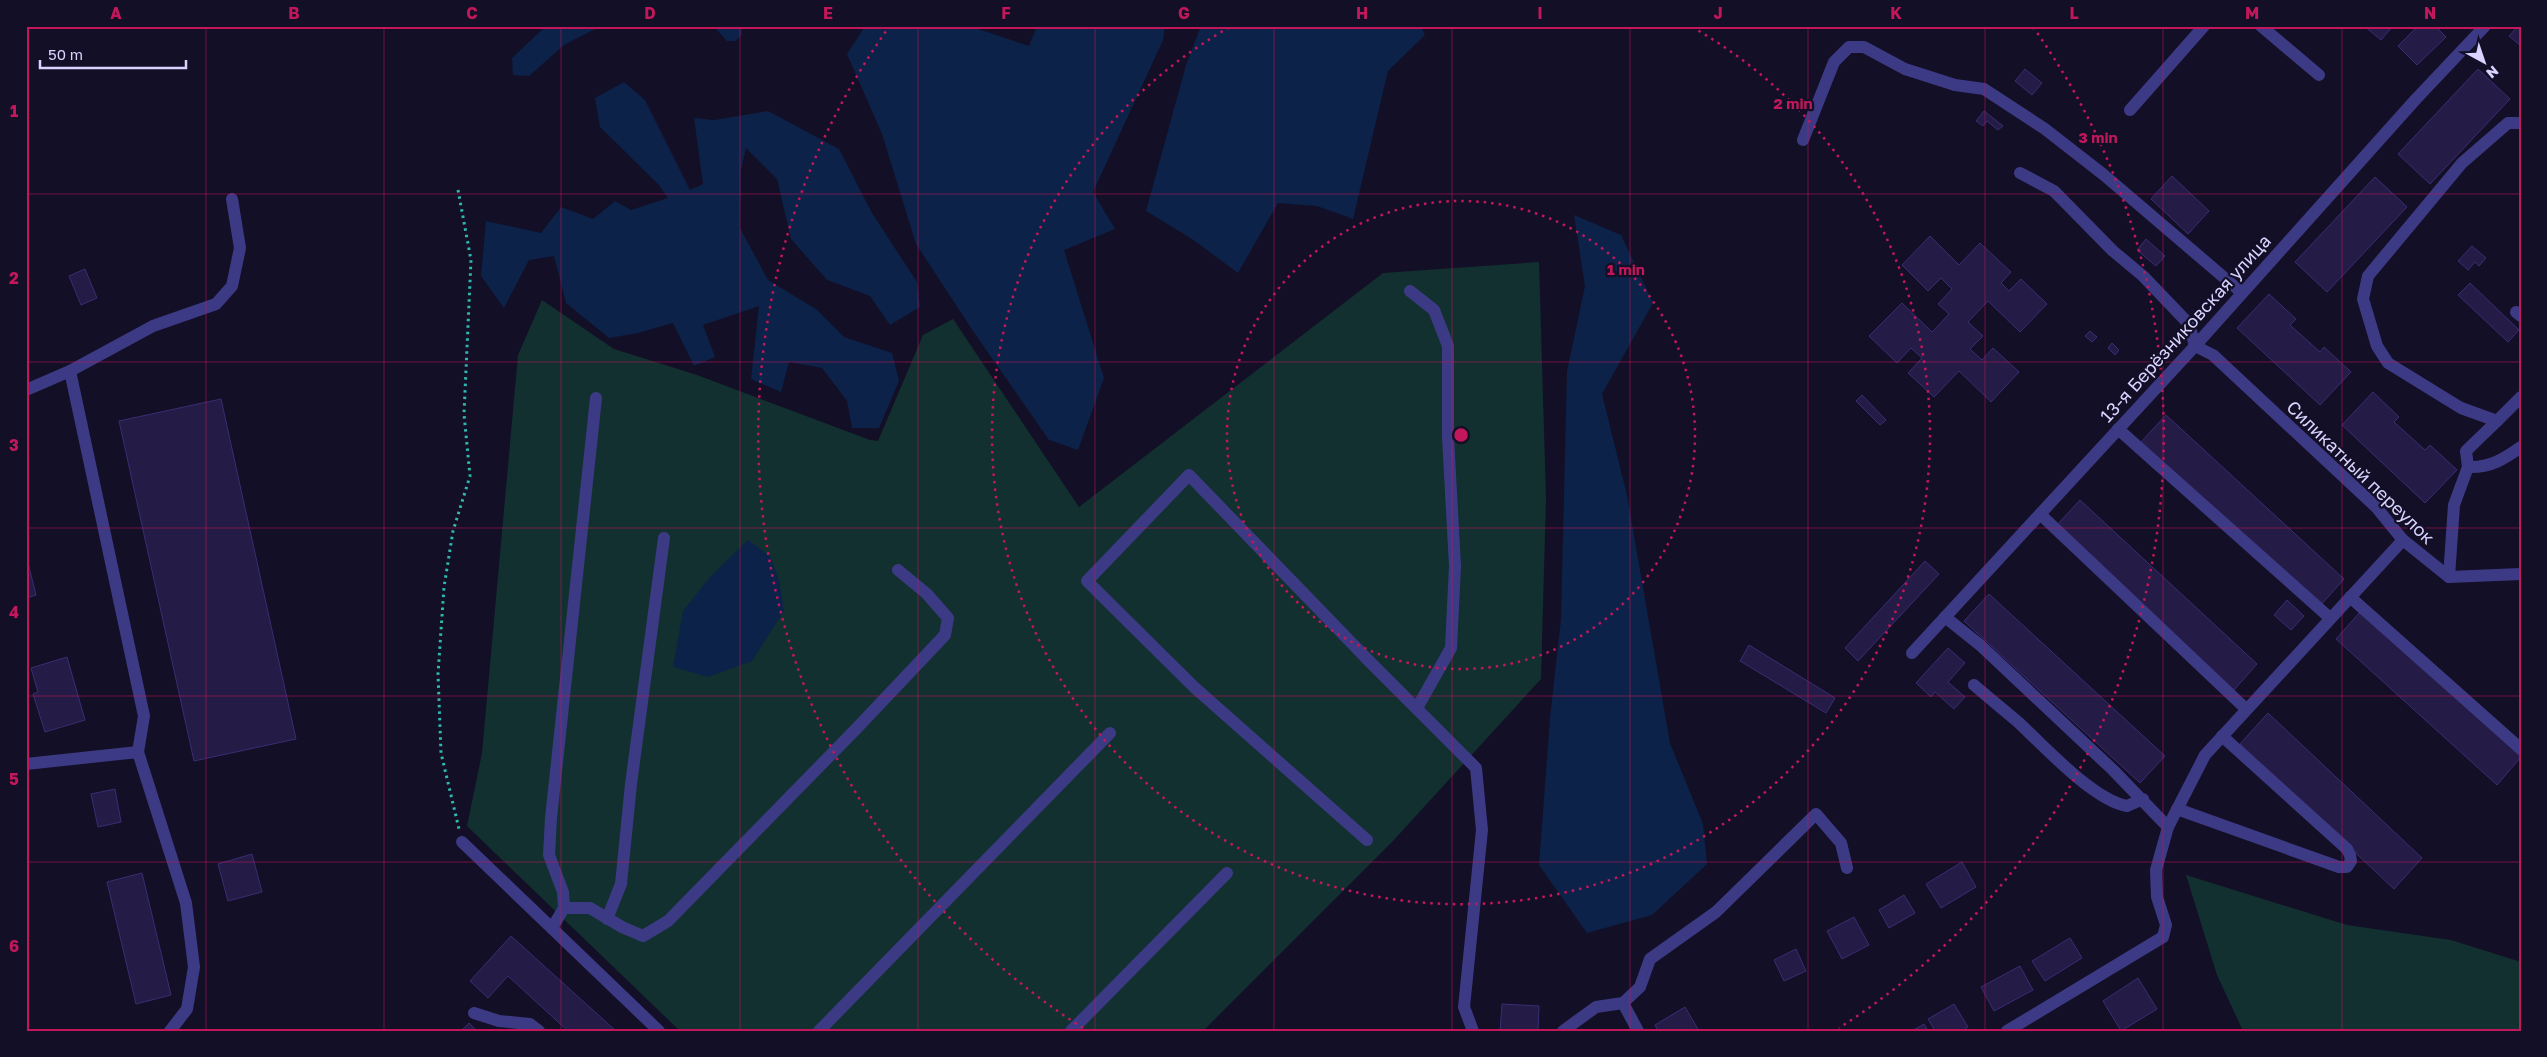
<svg xmlns="http://www.w3.org/2000/svg" width="2547" height="1057" font-family="'Golos Text',sans-serif">
<rect width="100%" height="100%" fill="#130f26"/>
<g fill="#12302f">
<path d="M1539,262L1546,498L1541,679L1392,842L1203,1031H680L467,826L482,753L518,355L542,300L614,349L697,375L870,440L878,441L923,335L953,319L1079,507L1383,273Z"/>
<path d="M2186,875L2347,925L2451,940L2521,962V1031H2243L2217,975Z"/>
</g>
<g fill="#0c2248">
<path d="M546,26H601L564,45L529,76L513,75L512,58Z"/>
<path d="M721,26L742,27L741,36L735,41H727L717,30Z"/>
<path d="M865,26H969L1029,46L1037,26H1165L1163,40L1093,192L1115,229L1064,250L1104,378L1078,450L1049,440L975,334L916,244L882,134L847,54Z"/>
<path d="M1201,26H1421L1425,35L1388,71L1353,219L1317,206L1278,203L1238,273L1192,239L1146,211L1186,65Z"/>
<path d="M624,82L645,100L690,190L703,184L694,118L714,120L768,111L839,149L872,213L917,282L920,307L890,325L870,296L827,280L791,239L777,179L746,148L741,170L740,228L768,280L816,309L844,337L892,353L899,381L879,428H852L847,401L822,368L789,362L781,392L751,379L759,306L703,325L715,357L694,366L673,323L638,333L609,338L566,303L554,256L529,260L504,308L481,276L486,221L541,233L561,207L593,219L615,201L631,210L668,198L659,185L600,127L595,98Z"/>
<path d="M1574,215L1621,235L1653,303L1602,394L1627,495L1670,743L1703,824L1707,864L1652,915L1587,933L1539,865L1550,718L1561,619L1567,371L1585,286Z"/>
<path d="M748,540L770,556L779,580L784,611L752,661L708,677L673,667L683,611L710,577Z"/>
</g>
<g fill="#241b47" stroke="#3b2d73">
<path d="M2364,26H2393L2381,40Z"/>
<path d="M2418,26H2435L2446,37L2417,65L2398,46Z"/>
<path d="M2518,26H2521V46L2509,36Z"/>
<path d="M2025,69L2042,83L2032,95L2015,81Z"/>
<path d="M2478,69L2510,99L2430,184L2398,154Z"/>
<path d="M1984,111L2003,126L1998,130L1987,121L1983,126L1976,121Z"/>
<path d="M2172,176L2209,211L2188,234L2151,199Z"/>
<path d="M2375,177L2407,207L2327,292L2295,262Z"/>
<path d="M1930,236L1959,265L1980,243L2011,272L2001,283L2009,291L2021,279L2047,304L2020,332L1988,301L1968,322L1983,336L1970,349L1982,360L1993,348L2019,372L1991,402L1959,371L1934,397L1908,373L1922,358L1911,348L1897,363L1869,336L1902,303L1932,332L1949,314L1938,304L1952,289L1941,278L1928,291L1902,265Z"/>
<path d="M2146,239L2165,256L2156,266L2137,250Z"/>
<path d="M2472,246L2486,258L2479,266L2475,262L2468,270L2458,261Z"/>
<path d="M85,269L97,298L81,305L69,276Z"/>
<path d="M2470,283L2519,330L2508,342L2458,295Z"/>
<path d="M2269,294L2296,319L2290,325L2320,352L2324,347L2351,372L2320,405L2237,328Z"/>
<path d="M2090,331L2097,337L2092,342L2085,336Z"/>
<path d="M2112,343L2119,350L2115,355L2108,348Z"/>
<path d="M2373,392L2399,417L2394,422L2425,450L2430,445L2457,470L2425,503L2342,425Z"/>
<path d="M1862,395L1886,420L1880,425L1856,401Z"/>
<path d="M221,399L296,739L194,761L119,421Z"/>
<path d="M2166,415L2344,579L2320,606L2141,442Z"/>
<path d="M2080,500L2257,664L2233,691L2056,526Z"/>
<path d="M26,555L36,595L26,598Z"/>
<path d="M1925,561L1939,574L1858,661L1845,648Z"/>
<path d="M1989,594L2165,756L2140,783L1964,621Z"/>
<path d="M2287,600L2304,616L2291,630L2274,615Z"/>
<path d="M2361,611L2521,757L2497,785L2336,639Z"/>
<path d="M1749,645L1835,698L1826,713L1740,661Z"/>
<path d="M1948,648L1965,663L1948,682L1965,697L1954,709L1935,692L1931,697L1916,683Z"/>
<path d="M67,657L85,720L45,732L33,694L38,692L31,668Z"/>
<path d="M2268,713L2422,858L2394,889L2240,744Z"/>
<path d="M115,789L121,822L98,827L91,794Z"/>
<path d="M252,854L262,892L228,901L218,864Z"/>
<path d="M1962,862L1976,887L1941,908L1926,884Z"/>
<path d="M142,873L171,995L136,1004L107,882Z"/>
<path d="M1904,895L1915,913L1889,928L1879,910Z"/>
<path d="M1854,917L1869,945L1842,959L1827,931Z"/>
<path d="M511,936L616,1031H568L508,976L488,998L470,981Z"/>
<path d="M2070,938L2082,958L2045,981L2032,961Z"/>
<path d="M1796,949L1806,971L1784,981L1774,960Z"/>
<path d="M2020,966L2033,990L1994,1011L1981,987Z"/>
<path d="M2138,978L2157,1009L2121,1031L2103,1001Z"/>
<path d="M1502,1004L1539,1006L1538,1031H1500Z"/>
<path d="M1954,1004L1968,1027L1961,1031H1935L1928,1019Z"/>
<path d="M1685,1007L1699,1031H1658L1655,1025Z"/>
<path d="M469,1023L477,1031H461Z"/>
<path d="M1924,1024L1928,1031H1912Z"/>
</g>
<g fill="none" stroke-linecap="round" stroke-linejoin="round">
<path stroke="#2fb8b0" stroke-width="3" stroke-dasharray="2.5 4" stroke-linecap="butt" d="M458,190L471,260L464,414L470,476L453,531L444,587L438,674L441,753L459,829"/>
<g stroke="#3d3a85" stroke-width="12">
<path d="M2261,26L2319,75"/>
<path d="M2130,110L2204,26"/>
<path d="M1803,140L1834,62L1849,47H1864L1905,69L1955,85L1984,89L2045,129L2104,175L2241,292"/>
<path d="M2020,173L2054,191L2113,251L2143,276L2189,324L2195,346L2213,355L2376,507L2403,540L2449,577L2521,574"/>
<path d="M1410,291L1434,310L1448,346V437L1455,566L1451,648L1417,708"/>
<path d="M2516,312L2521,316"/>
<path d="M70,371L153,326L216,304L232,286L240,248L232,199"/>
<path d="M26,390L70,371L144,716L138,752"/>
<path d="M2497,421L2521,397"/>
<path d="M2118,429L2330,618"/>
<path d="M2468,467C2490,468 2504,459 2521,447"/>
<path d="M2040,514L2246,709"/>
<path d="M2449,577L2454,505L2468,467L2466,451L2497,421L2461,408L2388,363L2377,346L2363,299L2368,276L2462,163L2508,123H2521"/>
<path d="M2350,597L2521,749"/>
<path d="M1945,617L1980,645L2113,770L2168,827"/>
<path d="M1912,653L2195,346L2416,99L2485,26"/>
<path d="M1974,685C1989,698 2004,710 2018,722C2044,746 2093,800 2127,806L2143,799"/>
<path d="M26,764L138,752L186,903L194,967L187,1009L170,1031"/>
<path d="M2177,809L2339,867H2347L2351,861L2350,855L2347,849L2222,736"/>
<path d="M1367,840L1194,687L1087,581L1189,475L1370,662L1476,768L1482,830L1464,1007L1473,1031"/>
<path d="M462,842L659,1031"/>
<path d="M564,908L563,892L549,855L551,818L596,398"/>
<path d="M607,919L621,884L631,784L664,538"/>
<path d="M552,928L564,908H590L622,927L643,936L668,921L856,729L945,635L948,618L927,594L898,570"/>
<path d="M1623,1003L1638,1031"/>
<path d="M474,1013L499,1021L530,1024L539,1031"/>
<path d="M819,1031L1110,733"/>
<path d="M1071,1031L1227,873"/>
<path d="M1563,1031L1596,1007L1623,1003L1640,987L1650,959L1716,912L1816,814L1841,843L1847,868"/>
<path d="M2007,1031L2163,937L2166,925L2157,897L2156,870L2168,827L2205,755L2403,540"/>
</g>
</g>
<path fill="none" stroke="#c2185b" stroke-width="1" stroke-opacity="0.55" d="M206,26V1031M384,26V1031M561,26V1031M740,26V1031M918,26V1031M1095,26V1031M1274,26V1031M1452,26V1031M1630,26V1031M1808,26V1031M1985,26V1031M2163,26V1031M2342,26V1031M26,194H2521M26,362H2521M26,528H2521M26,696H2521M26,862H2521"/>
<g fill="none" stroke="#c2185b" stroke-width="2.5" stroke-dasharray="2.5 5">
<circle cx="1461" cy="435" r="234"/>
<path d="M1692 27A469 469 0 1 1 1230 27"/>
<path d="M1083 1028A703 703 0 0 1 889 27M2033 27A703 703 0 0 1 1839 1028"/>
</g>
<g text-anchor="middle" dominant-baseline="central" stroke-width="4.5" stroke-linejoin="round" paint-order="stroke">
<g font-size="18" fill="#d9d4ff" stroke="#130f26">
<text transform="translate(2185 328) rotate(-48)">13-я Берёзниковская улица</text>
<text transform="translate(2361 472) rotate(44)">Силикатный переулок</text>
</g>
</g>
<circle cx="1461" cy="435" r="8" fill="#c2185b" stroke="#130f26" stroke-width="2.5"/>
<g font-size="15" text-anchor="middle" font-weight="bold" fill="#c2185b" stroke="#130f26" stroke-width="4.5" stroke-linejoin="round" paint-order="stroke">
<text x="1793" y="109">2 min</text>
<text x="2098" y="143">3 min</text>
<text x="1626" y="275">1 min</text>
</g>
<rect width="2547" height="1057" fill="none" stroke="#130f26" stroke-width="55"/>
<g transform="translate(2484 62) rotate(140)" stroke="#130f26" stroke-width="4" paint-order="stroke">
<path d="M0-4L9 19L0 12L-9 19Z" fill="#d9d4ff"/>
<text y="-8" font-size="14" font-weight="bold" text-anchor="middle" fill="#d9d4ff">N</text>
</g>
<path d="M40 60v8h146v-8" fill="none" stroke="#d9d4ff" stroke-width="2.5"/>
<text x="48" y="60" font-size="15" fill="#d9d4ff" stroke="#130f26" stroke-width="4" paint-order="stroke">50 m</text>
<rect x="28" y="28" width="2492" height="1002" fill="none" stroke="#c2185b" stroke-width="2"/>
<g font-size="16" text-anchor="middle" font-weight="bold" fill="#c2185b">
<text x="116" y="19">A</text>
<text x="294" y="19">B</text>
<text x="472" y="19">C</text>
<text x="650" y="19">D</text>
<text x="828" y="19">E</text>
<text x="1006" y="19">F</text>
<text x="1184" y="19">G</text>
<text x="1362" y="19">H</text>
<text x="1540" y="19">I</text>
<text x="1718" y="19">J</text>
<text x="1896" y="19">K</text>
<text x="2074" y="19">L</text>
<text x="2252" y="19">M</text>
<text x="2430" y="19">N</text>
<text x="14" y="117">1</text>
<text x="14" y="284">2</text>
<text x="14" y="451">3</text>
<text x="14" y="618">4</text>
<text x="14" y="785">5</text>
<text x="14" y="952">6</text>
</g>
</svg>
